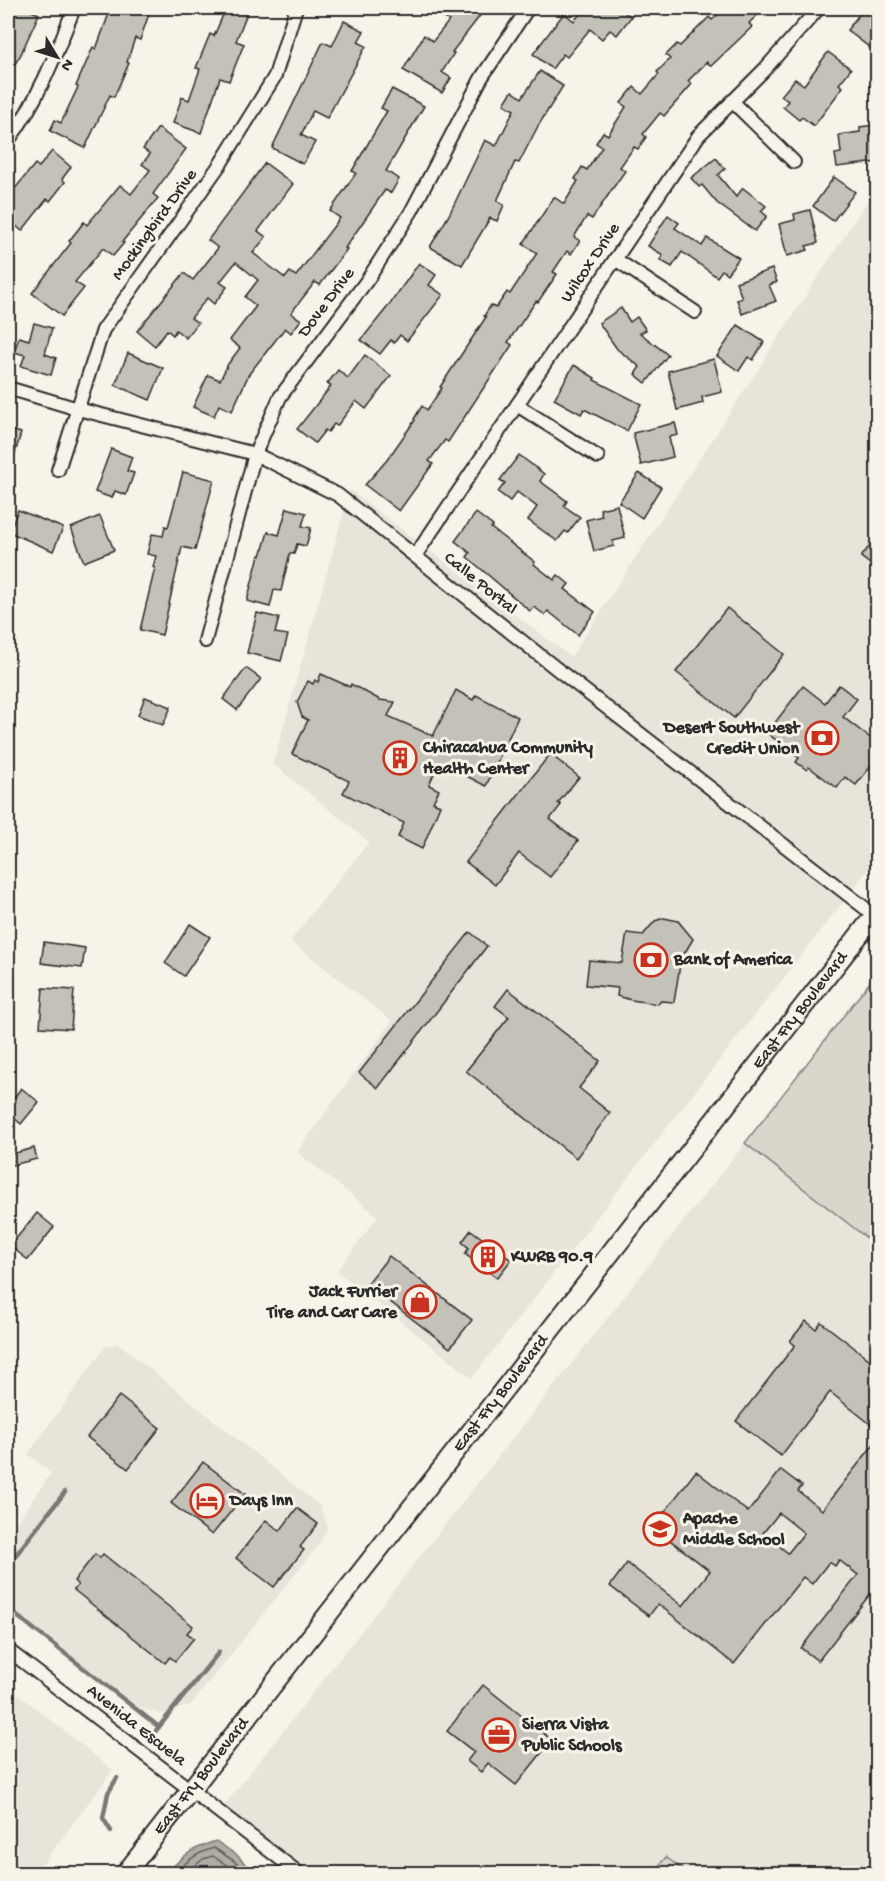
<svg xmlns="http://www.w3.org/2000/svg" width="885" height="1881" font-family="'Gochi Hand',sans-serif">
<rect width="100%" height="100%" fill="#f7f3e8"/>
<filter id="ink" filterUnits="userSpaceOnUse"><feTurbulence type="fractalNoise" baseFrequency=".0167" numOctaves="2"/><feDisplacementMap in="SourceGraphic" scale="12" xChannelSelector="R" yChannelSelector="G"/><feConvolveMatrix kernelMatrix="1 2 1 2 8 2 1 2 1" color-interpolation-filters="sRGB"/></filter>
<g filter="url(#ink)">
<g fill="#e8e4da">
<path d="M877,186V858L472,1378L337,1271L378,1216L297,1152L392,1021L290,941L369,842L273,764L350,490L571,657Z"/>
<path d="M745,1143L877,1246V1873H301L220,1811Z"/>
<path d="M118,1343L320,1506L328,1526L319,1544L191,1705L161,1714L140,1708L8,1608V1535L51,1473L28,1454L105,1347Z"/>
<path d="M8,1686L113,1770L36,1873H8Z"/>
</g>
<g fill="#dad6cc" stroke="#82807c" stroke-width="1.5">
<path d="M877,973V1246L745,1143Z"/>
<path d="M666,1857L687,1873H653Z"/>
</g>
<path fill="#afaca4" stroke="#7a7874" stroke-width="1.5" d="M216,1841L238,1856L253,1873H167C183,1855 193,1848 216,1841Z"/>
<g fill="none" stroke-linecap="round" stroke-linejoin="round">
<g stroke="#605f5b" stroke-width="1.5">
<path d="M175,1874C187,1860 197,1853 214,1848L234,1861L245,1874"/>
<path d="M185,1874L203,1859L213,1856L228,1866L235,1874"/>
</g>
<g stroke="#7a7874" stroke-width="4.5">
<path d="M8,1565L65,1492"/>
<path d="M8,1609L159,1727"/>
<path d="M154,1733L219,1652"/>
<path d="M111,1831L103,1818L108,1793L117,1778"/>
</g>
</g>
<g fill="#c4c1b9" stroke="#2b2b2b" stroke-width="1.5" fill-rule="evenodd">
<path d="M8,8H24L39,14L20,56L8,75Z"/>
<path d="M111,8H151L140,40L135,38L127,62L129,63L114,97L110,95L85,148L50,131L55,120L61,123L78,87L76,86L93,47L96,49Z"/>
<path d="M226,8H249L236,41L244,44L229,81L220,78L201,133L173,123L182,97L189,100L200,69L196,68L210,34L214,36Z"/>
<path d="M450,8H486L452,52L454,53L442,72L451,78L442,93L403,70L424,35L433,41L449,21L443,17Z"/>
<path d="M585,8H619L631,17L617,35L610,30L602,39L590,29L567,57L563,54L552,69L533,54L564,13L574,21Z"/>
<path d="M725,8H765L749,23L752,27L711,66L707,62L688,81L692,84L664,116L660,113L643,134L646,137L638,149L634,147L620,167L625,171L613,188L592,219L587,216L574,237L580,241L571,254L567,251L553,272L557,274L538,302L536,301L508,342L512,345L448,442L445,440L429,461L433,464L399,511L365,485L387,460L415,420L414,419L422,406L427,410L442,388L440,387L486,317L484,316L491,305L496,308L507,292L510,294L537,253L523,244L554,197L564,204L578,181L575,179L582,167L587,170L602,147L596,143L603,132L608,135L626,107L621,103L634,87L642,94L659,74L657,72L670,59L666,55L677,44L680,46L709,17L712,20Z"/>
<path d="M864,8H878V54L847,30Z"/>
<path d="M344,21L364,31L358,42L366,46L327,118L313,111L301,135L315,142L303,164L272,148L323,42L332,46Z"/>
<path d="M828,52L851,69L839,84L843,87L814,126L802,117L799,120L783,107L788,101L781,96L795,79L804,85Z"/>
<path d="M540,71L563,86L538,126L519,163L515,162L497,201L504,205L497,221L490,218L462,265L430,247L449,215L485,140L496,146L514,110L504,104L512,91L522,98Z"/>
<path d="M392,89L424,106L386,171L399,179L391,193L385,190L345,248L347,249L320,285L315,282L291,313L301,320L291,333L285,328L249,374L232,411L219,405L214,416L193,407L208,375L220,380L228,364L240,348L230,340L256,306L245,297L258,280L236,262L220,282L227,287L214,304L207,298L191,318L198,323L186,338L176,330L173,335L167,330L155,346L137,331L184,273L193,280L218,248L208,240L265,163L293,184L258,231L266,237L253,253L285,278L290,272L296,276L340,218L330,211L356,173L352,171L387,111L381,108Z"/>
<path d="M874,125L878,162L837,167L835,154L841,153L839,135L860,132V127Z"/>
<path d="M158,128L186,149L153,194L158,198L122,242L124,243L113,256L103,248L75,282L84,288L62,316L32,293L71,243L69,241L84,222L87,225L120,185L131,194L150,170L142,164L150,154L143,149Z"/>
<path d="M52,151L71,167L62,179L65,182L50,201L47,199L22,231L15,225L8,234V195L13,189L14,190L35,164L39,167Z"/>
<path d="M716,158L725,169L718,175L736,197L743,188L766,206L761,211L767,216L755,231L717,203L702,185L699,187L691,178Z"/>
<path d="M834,177L855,192L833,221L813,206Z"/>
<path d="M810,210L818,243L806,246L808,250L787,256L779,224L795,220L794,214Z"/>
<path d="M668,215L679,223L675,228L702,246L707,238L739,258L727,274L722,270L717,277L682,252L672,267L660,260L663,255L648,246Z"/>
<path d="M419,263L436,275L429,285L443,295L407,341L400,335L394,343L391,340L380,354L361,340L390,304Z"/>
<path d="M772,269L777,282L769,285L776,301L742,314L737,300L742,298L736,282Z"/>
<path d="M621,308L630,322L637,317L646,330L640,333L668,355L646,383L635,374L640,367L617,349L599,323Z"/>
<path d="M34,323L52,328L45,354L56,358L51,375L21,366L25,355L14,352L19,337L29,340Z"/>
<path d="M738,325L764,342L753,360L748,357L739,371L717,356Z"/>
<path d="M128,353L163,368L150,400L115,385Z"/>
<path d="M365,355L391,376L366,409L356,401L337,426L334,424L328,432L325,430L315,443L297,429L331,386L327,384L338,370L348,378Z"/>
<path d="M714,359L722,392L702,397L703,403L677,410L668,371Z"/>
<path d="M574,365L595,378L594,380L641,404L627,431L584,409L581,414L554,399Z"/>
<path d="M675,423L678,435L669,437L673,457L641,465L633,433Z"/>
<path d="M8,429L21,433L11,467H8Z"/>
<path d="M111,449L132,457L127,471L134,473L126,495L115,491L112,498L95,492Z"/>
<path d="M519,455L544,474L540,481L567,501L564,506L580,517L568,533L565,531L557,541L528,520L537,507L517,492L510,501L498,492L505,483L500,480Z"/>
<path d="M183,472L214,480L195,550L182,547L162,635L140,630L155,568L153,567L156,556L147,554L152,534L163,536L165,526L168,527Z"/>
<path d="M639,473L661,487L642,518L619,502Z"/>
<path d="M617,505L625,538L613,541L614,546L594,551L586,520L602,516L600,509Z"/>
<path d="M287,508L306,513L302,526L311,528L306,546L297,544L294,554L290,553L281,591L274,590L270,607L247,601L259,555L261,556L268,532L279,535Z"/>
<path d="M18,510L63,528L53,551L9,532Z"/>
<path d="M476,513L493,526L491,528L535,562L534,564L554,580L558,575L569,584L565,589L595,612L578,635L548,611L545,615L534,607L530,611L467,557L470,553L455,541Z"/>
<path d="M100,516L114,550L84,562L71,528Z"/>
<path d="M878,535V570L861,557Z"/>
<path d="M727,608L784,654L734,718L676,672Z"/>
<path d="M257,613L279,618L275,633L288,635L281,661L247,653Z"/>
<path d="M246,668L261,679L237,710L223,699Z"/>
<path d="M321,674L350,687L351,684L380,700L395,702L388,716L433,736L456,690L473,700L476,695L518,717L486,786L439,762L429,785L439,790L433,802L440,805L422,849L398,837L404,823L343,793L349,781L292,754L308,720L302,717L297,702L308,681L313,684L315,680L318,682Z"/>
<path d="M839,685L857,699L843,717L878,744V757L856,785L845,777L837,788L809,767L807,770L796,762L799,758L767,733L803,686L825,703Z"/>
<path d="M145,697L171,707L163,725L138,715Z"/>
<path d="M550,754L579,777L558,803L561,805L550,819L578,841L550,877L519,853L495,885L466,862Z"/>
<path d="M664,918L678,921L693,939L681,959L674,1002L661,1001L658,1004L631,1000L617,996L618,988L586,985L589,960L622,963L627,933L643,935L655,921Z"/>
<path d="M190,924L210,937L184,976L165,963Z"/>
<path d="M470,932L487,946L378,1088L359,1073Z"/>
<path d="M44,942L85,948L82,968L41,963Z"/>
<path d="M43,988L74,990L71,1029L40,1027Z"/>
<path d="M508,989L600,1061L579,1088L610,1113L576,1158L466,1071L509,1017L495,1006Z"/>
<path d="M21,1088L39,1102L21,1124L8,1113V1093L14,1098Z"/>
<path d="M34,1148L37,1159L8,1166V1155Z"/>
<path d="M37,1213L54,1227L28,1260L10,1246Z"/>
<path d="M471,1230L511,1260L497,1278L465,1254L469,1248L462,1242Z"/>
<path d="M389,1256L472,1320L450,1348L367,1284Z"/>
<path d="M806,1321L816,1329L821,1322L878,1366V1430L830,1392L781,1456L736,1421L795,1345L790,1341Z"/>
<path d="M119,1396L160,1428L128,1469L87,1437Z"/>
<path d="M878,1439V1584L818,1661L801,1648L858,1575L839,1560L835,1566L829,1562L812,1584L803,1577L734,1664L658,1604L649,1616L610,1586L627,1563L683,1606L710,1571L653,1527L696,1471L748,1512L781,1470L802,1486L798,1491L822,1510ZM779,1513L804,1533L788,1553L763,1533Z"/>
<path d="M203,1462L245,1494L212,1535L171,1503Z"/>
<path d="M297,1508L318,1524L300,1547L304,1550L274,1587L236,1558L266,1520L280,1531Z"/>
<path d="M95,1554L100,1558L103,1554L193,1626L187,1633L194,1638L175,1661L170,1657L165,1663L74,1590L78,1585L74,1581Z"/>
<path d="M483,1685L552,1740L516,1785L488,1763L481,1772L467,1761L474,1752L447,1731Z"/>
</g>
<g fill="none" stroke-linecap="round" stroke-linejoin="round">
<defs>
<g id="street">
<path d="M732,101L794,162"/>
<path d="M8,141C38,101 56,54 74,8"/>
<path d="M615,259L695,312"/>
<path d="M8,388L78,409L255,454L338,495L562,673L874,915"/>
<path d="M517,405L598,457"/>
<path d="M58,470L103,330L221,163L275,76L296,8"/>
<path d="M415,556L699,135L764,70L819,8"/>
<path d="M205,641L255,454L280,397L368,279L411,212L482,77L528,8"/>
<path d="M8,1650L300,1874"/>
</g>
<g id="secondary">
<path id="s1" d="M125,1874L878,911"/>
</g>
</defs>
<use href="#street" stroke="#2b2b2b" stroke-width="16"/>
<use href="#secondary" stroke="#2b2b2b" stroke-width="22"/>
<use href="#street" stroke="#f7f3e8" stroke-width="12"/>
<use href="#secondary" stroke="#f7f3e8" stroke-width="18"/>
</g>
</g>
<defs>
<symbol id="bank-ring" viewBox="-11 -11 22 22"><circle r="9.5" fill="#f7f3e8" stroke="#c8321e" stroke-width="1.5"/><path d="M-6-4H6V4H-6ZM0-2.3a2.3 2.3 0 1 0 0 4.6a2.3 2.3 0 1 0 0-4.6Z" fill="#c8321e"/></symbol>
<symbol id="building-ring" viewBox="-11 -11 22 22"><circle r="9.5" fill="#f7f3e8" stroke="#c8321e" stroke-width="1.5"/><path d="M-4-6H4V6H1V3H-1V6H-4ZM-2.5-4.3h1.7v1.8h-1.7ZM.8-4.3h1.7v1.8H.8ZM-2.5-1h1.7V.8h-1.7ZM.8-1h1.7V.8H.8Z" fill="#c8321e"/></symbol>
<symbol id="shop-ring" viewBox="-11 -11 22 22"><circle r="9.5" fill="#f7f3e8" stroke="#c8321e" stroke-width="1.5"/><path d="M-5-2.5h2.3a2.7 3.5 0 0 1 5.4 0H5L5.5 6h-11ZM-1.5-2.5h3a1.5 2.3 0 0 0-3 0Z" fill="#c8321e"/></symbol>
<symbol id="hotel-ring" viewBox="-11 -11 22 22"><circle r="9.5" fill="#f7f3e8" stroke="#c8321e" stroke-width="1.5"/><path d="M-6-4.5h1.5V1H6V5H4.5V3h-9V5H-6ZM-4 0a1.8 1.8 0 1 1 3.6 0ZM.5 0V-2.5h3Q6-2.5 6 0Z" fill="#c8321e"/></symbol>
<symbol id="school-ring" viewBox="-11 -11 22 22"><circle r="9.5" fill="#f7f3e8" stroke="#c8321e" stroke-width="1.5"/><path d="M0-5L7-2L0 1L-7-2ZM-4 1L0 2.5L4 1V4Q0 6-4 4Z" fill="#c8321e"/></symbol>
<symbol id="office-ring" viewBox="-11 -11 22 22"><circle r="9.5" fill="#f7f3e8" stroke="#c8321e" stroke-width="1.5"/><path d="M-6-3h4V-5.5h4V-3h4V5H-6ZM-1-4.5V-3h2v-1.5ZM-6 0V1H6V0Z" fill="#c8321e"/></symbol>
</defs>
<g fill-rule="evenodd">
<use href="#bank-ring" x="803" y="719" width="38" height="38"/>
<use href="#building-ring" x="381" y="739" width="38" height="38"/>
<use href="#bank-ring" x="632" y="941" width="38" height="38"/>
<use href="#building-ring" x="469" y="1238" width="38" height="38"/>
<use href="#shop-ring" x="401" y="1283" width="38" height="38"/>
<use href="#hotel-ring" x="188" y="1482" width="38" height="38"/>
<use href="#school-ring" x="641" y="1510" width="38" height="38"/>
<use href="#office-ring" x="480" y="1716" width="38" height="38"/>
</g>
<g text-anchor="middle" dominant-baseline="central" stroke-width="6" stroke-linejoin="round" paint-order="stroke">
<g font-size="18" fill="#2b2b2b" stroke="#f7f3e8">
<text transform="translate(155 225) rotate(-54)">Mockingbird Drive</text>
<text transform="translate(591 263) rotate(-56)">Wilcox Drive</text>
<text transform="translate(327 303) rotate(-53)">Dove Drive</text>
<text transform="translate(480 584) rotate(39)">Calle Portal</text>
<text stroke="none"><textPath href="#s1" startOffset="1096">East Fry Boulevard</textPath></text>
<text stroke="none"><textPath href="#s1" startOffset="610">East Fry Boulevard</textPath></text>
<text transform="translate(136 1726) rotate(38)">Avenida Escuela</text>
<text stroke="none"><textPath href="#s1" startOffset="124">East Fry Boulevard</textPath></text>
</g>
<g font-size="18" font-weight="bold" fill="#2b2b2b" stroke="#f7f3e8" text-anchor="start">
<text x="799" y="728" text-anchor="end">Desert Southwest<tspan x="799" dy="21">Credit Union</tspan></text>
<text x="423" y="748">Chiracahua Community<tspan x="423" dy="21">Health Center</tspan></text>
<text x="674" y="960">Bank of America</text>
<text x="511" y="1257">KWRB 90.9</text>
<text x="397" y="1292" text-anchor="end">Jack Furrier<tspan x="397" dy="21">Tire and Car Care</tspan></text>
<text x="230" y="1501">Days Inn</text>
<text x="683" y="1519">Apache<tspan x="683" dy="21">Middle School</tspan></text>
<text x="522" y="1725">Sierra Vista<tspan x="522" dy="21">Public Schools</tspan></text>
</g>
</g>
<rect width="885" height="1881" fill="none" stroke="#f7f3e8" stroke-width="30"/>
<rect x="15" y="15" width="855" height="1851" fill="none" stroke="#2b2b2b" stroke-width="2" filter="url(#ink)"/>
<g transform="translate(57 57) rotate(128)" stroke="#f7f3e8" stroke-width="4.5" paint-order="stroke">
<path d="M0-4.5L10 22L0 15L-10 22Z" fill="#2b2b2b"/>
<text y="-9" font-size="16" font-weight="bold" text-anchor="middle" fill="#2b2b2b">N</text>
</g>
</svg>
